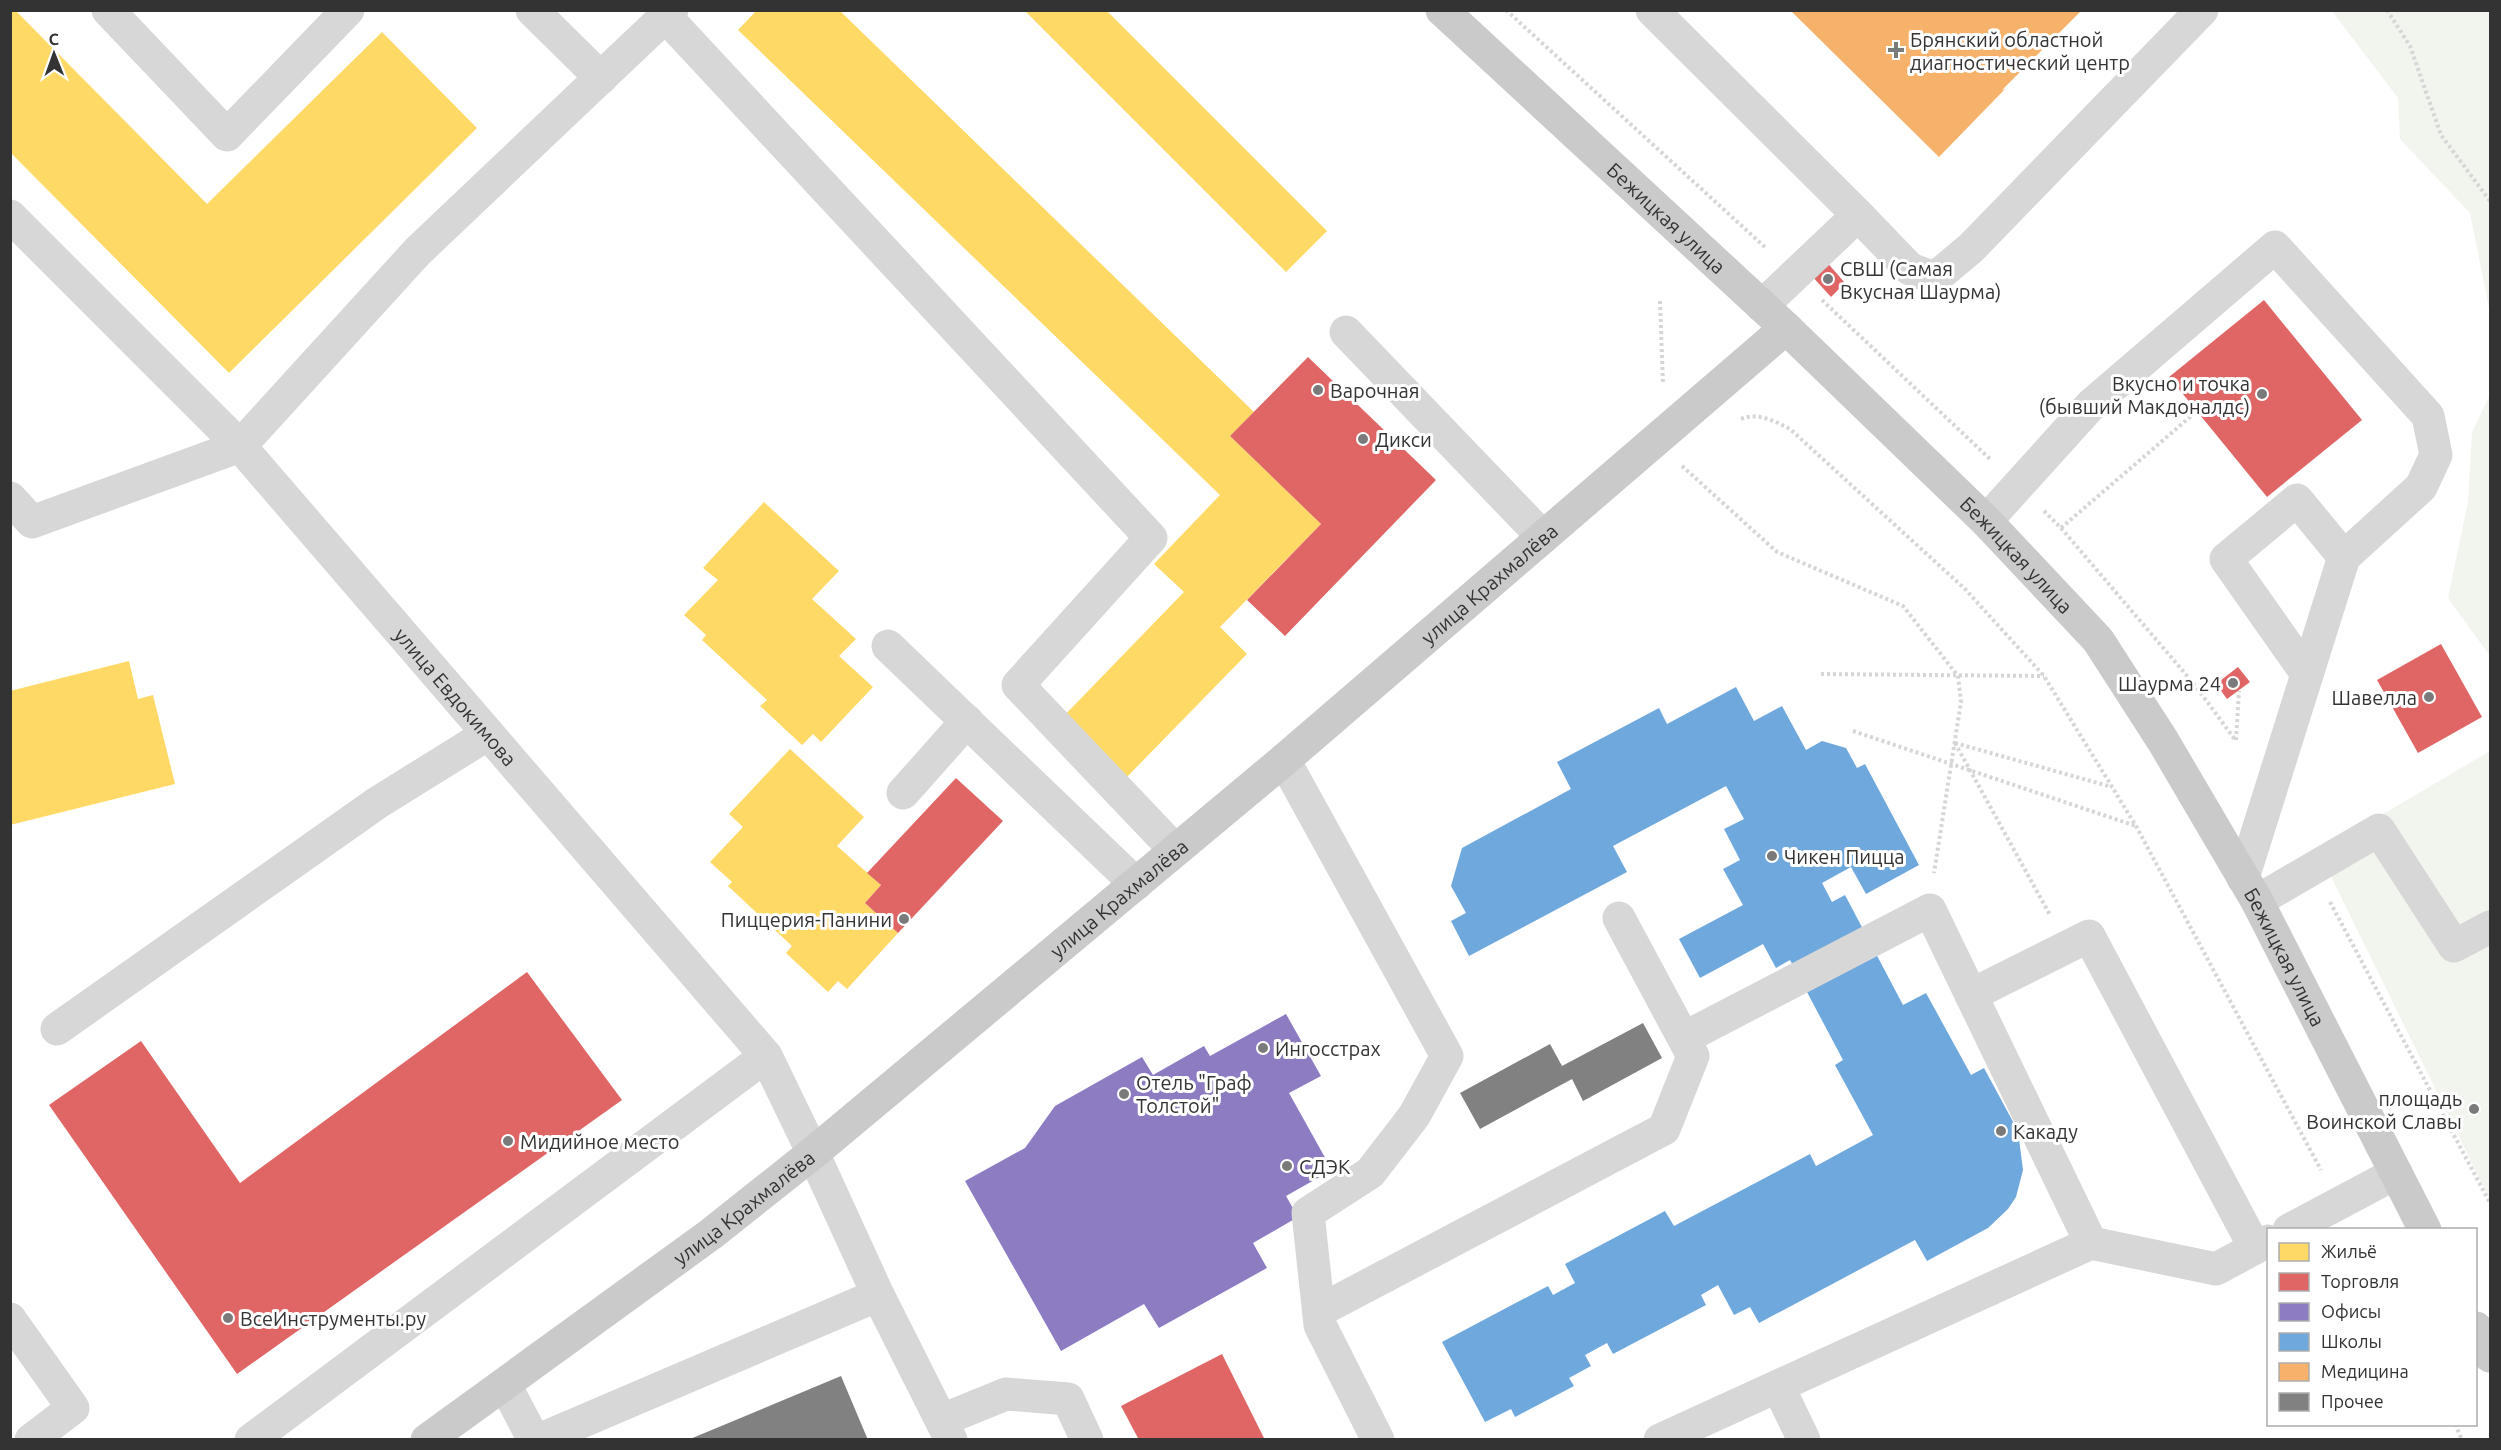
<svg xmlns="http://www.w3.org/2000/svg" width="2501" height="1450" font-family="Ubuntu,sans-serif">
<rect width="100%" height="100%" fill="#fff"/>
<g fill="#f1f5ed">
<path d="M2332,11H2490V313L2470,213L2400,139L2398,98Z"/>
<path d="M2490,395V656L2448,598L2468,502L2472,432Z"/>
<path d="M2490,751V1200L2319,852Z"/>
</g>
<g fill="#ffd966">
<path d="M10,10H15L207,204L382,32L477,128L229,373L10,152Z"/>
<path d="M757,10H839L1254,412L1230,436L1321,524L1220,627L1247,654L1123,781L1060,720L1184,592L1154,564L1220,495L738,30Z"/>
<path d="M1024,10H1106L1327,231L1286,272Z"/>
<path d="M764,502L839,571L812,599L856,639L839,656L873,687L821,742L813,734L802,745L760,706L767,700L702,640L706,635L684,615L718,580L703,568Z"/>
<path d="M129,661L138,699L153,695L175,784L10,825V691Z"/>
<path d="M790,749L864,817L837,846L881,885L865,903L898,933L847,989L838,981L828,992L786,953L792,946L728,886L732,882L710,862L743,827L729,814Z"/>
</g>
<g fill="#e06666">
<path d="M1825,260L1845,283L1831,297L1810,274Z"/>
<path d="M2264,300L2362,420L2267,497L2169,377Z"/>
<path d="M1308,357L1436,480L1285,636L1247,600L1321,524L1230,436Z"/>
<path d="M2441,644L2482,717L2418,753L2377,680Z"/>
<path d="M2238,667L2250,682L2227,699L2216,684Z"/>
<path d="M956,778L1003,821L898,933L865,903L881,885L867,873Z"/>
<path d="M527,972L622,1100L237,1374L49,1105L141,1041L240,1183Z"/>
<path d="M1222,1354L1265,1440H1139L1121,1406Z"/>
</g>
<path fill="#8e7cc3" d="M1286,1014L1321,1076L1289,1093L1332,1170L1286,1196L1298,1217L1253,1243L1267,1268L1159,1328L1144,1304L1061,1351L965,1181L1025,1148L1055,1106L1142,1057L1153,1075L1204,1046L1210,1056Z"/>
<path fill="#6fa8dc" d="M1736,687L1754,721L1782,706L1806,750L1822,741L1846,748L1857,768L1865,764L1919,865L1866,894L1851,867L1822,883L1832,902L1845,895L1903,1005L1926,993L1971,1075L1984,1068L2018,1131L2023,1170L2016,1197L2008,1209L1988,1228L1927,1261L1915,1240L1759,1323L1750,1307L1734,1315L1718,1285L1701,1295L1706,1305L1613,1354L1607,1343L1585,1355L1591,1366L1569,1378L1574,1386L1515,1417L1511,1409L1485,1422L1442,1342L1548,1286L1553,1295L1575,1283L1565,1264L1665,1211L1674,1226L1810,1154L1816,1166L1873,1135L1835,1065L1843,1060L1790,960L1776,968L1763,944L1700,978L1679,939L1743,905L1723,869L1740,860L1724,829L1744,819L1726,786L1613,846L1627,872L1469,956L1451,921L1466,913L1451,886L1462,848L1571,789L1557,762L1659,708L1667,724Z"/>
<path fill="#f6b26b" d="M1790,10H2082L2002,90L2005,89L1939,157Z"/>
<g fill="#818181">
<path d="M1643,1023L1662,1058L1583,1101L1572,1079L1480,1129L1460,1093L1550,1044L1562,1066Z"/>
<path d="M841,1376L868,1440H690V1439Z"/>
</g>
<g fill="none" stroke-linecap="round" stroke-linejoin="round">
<g stroke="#d6d6d6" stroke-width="4" stroke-dasharray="3 3" stroke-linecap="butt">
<path d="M1506,10L1767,249"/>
<path d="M2387,10L2410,46L2441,135L2490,201"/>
<path d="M1822,300L1991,460"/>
<path d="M1660,301L1663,384"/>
<path d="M1741,419C1757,412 1775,421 1790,429L1965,589L2044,676L2136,826L2321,1170"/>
<path d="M1682,466L1777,552L1903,606L1958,676L1961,702L1934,873"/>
<path d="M2044,511L2061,528L2194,684L2236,741"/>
<path d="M2061,528L2197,411"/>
<path d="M1821,674L2044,676"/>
<path d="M1853,731L2136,826"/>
<path d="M2236,740L2239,691"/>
<path d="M1955,743L2050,915"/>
<path d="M1955,743L2112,787"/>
<path d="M2330,902L2490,1203"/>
<path d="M2455,1424L2462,1440"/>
</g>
<g stroke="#d7d7d7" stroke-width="33">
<path d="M108,10L227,135L348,10"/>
<path d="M532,10L601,78"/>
<path d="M1652,10L1858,215L1910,269L1935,278L1971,248L2202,10"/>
<path d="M666,17L1151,538L1018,685L1175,850"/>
<path id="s1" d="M10,216L240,446L766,1056L813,1153L878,1295L951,1440"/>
<path d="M1762,306L1858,215"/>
<path d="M1346,332L1543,537"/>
<path d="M10,498L32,522L240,446L418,251L672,10"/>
<path d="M1986,521L2091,405L2275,247L2428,416L2436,455L2421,487L2344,557L2243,878"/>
<path d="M888,646L1136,884"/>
<path d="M2307,674L2226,559L2297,500L2344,557"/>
<path d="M1284,760L1447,1056L1414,1116L1370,1173L1308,1213L1320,1325L1378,1440"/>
<path d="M903,793L967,721"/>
<path d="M2257,901L2379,830L2454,946L2490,927"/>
<path d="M1971,995L2089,936L2255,1248"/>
<path d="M57,1029L377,803L488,734"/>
<path d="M1684,1038L1930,910L2091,1243"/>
<path d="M2289,1230L2396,1173"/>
<path d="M1319,1311L1664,1129L1693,1056L1619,918"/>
<path d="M10,1319L73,1408L31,1440"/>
<path d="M505,1385L534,1440"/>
<path d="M1778,1386L1804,1440"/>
<path d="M942,1420L1006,1394L1068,1399L1087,1440"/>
<path d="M251,1440L766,1056"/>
<path d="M539,1440L878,1295"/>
<path d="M1660,1440L2091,1243L2216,1269L2268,1241"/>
</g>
<g stroke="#cacaca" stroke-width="33">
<path id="s2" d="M1442,10L1786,328L1986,521L2098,640L2163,741L2257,901L2425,1230"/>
<path d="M2476,1328L2490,1356"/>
<path id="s3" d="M427,1440L711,1234L813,1153L1284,760L1786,328"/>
</g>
</g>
<g fill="#7a7a7a" stroke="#fff" stroke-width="2">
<path d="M1893 41h6v6h6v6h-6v6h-6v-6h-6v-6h6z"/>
<circle cx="1828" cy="279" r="6"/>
<circle cx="1318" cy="390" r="6"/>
<circle cx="2262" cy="394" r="6"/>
<circle cx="1363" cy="439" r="6"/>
<circle cx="2233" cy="683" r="6"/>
<circle cx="2429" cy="697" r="6"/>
<circle cx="1772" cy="856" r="6"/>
<circle cx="904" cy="919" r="6"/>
<circle cx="1263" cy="1048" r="6"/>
<circle cx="1124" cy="1094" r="6"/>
<circle cx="2474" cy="1109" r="6"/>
<circle cx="2001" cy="1131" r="6"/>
<circle cx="508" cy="1141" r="6"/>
<circle cx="1287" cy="1166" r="6"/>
<circle cx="228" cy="1318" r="6"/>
</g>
<g text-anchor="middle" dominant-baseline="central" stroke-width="6" stroke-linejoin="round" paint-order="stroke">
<g font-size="20" fill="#333" stroke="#fff" text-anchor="start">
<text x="1910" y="39">Брянский областной<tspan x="1910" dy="23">диагностический центр</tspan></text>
<text x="1840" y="268">СВШ (Самая<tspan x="1840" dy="23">Вкусная Шаурма)</tspan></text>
<text x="2250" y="383" text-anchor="end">Вкусно и точка<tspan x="2250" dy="23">(бывший Макдоналдс)</tspan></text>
<text x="1330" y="390">Варочная</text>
<text x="1375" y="439">Дикси</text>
<text x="2221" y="683" text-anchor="end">Шаурма 24</text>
<text x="2417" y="697" text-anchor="end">Шавелла</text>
<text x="1784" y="856">Чикен Пицца</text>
<text x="892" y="919" text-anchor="end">Пиццерия-Панини</text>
<text x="1275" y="1048">Ингосстрах</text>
<text x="1136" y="1082">Отель "Граф<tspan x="1136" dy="23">Толстой"</tspan></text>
<text x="2462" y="1098" text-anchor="end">площадь<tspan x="2462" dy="23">Воинской Славы</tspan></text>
<text x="2013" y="1131">Какаду</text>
<text x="520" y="1141">Мидийное место</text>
<text x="1299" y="1166">СДЭК</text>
<text x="240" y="1318">ВсеИнструменты.ру</text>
</g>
<g font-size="20" fill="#333" stroke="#fff">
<text stroke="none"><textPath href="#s2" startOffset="306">Бежицкая улица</textPath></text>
<text stroke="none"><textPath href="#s2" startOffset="792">Бежицкая улица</textPath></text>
<text stroke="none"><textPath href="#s3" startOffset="1365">улица Крахмалёва</textPath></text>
<text stroke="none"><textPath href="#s1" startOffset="656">улица Евдокимова</textPath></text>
<text stroke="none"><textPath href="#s3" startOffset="879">улица Крахмалёва</textPath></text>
<text stroke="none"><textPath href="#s2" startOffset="1278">Бежицкая улица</textPath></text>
<text stroke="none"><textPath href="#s3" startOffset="393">улица Крахмалёва</textPath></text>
</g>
</g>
<rect width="2501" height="1450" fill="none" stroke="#333333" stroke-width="24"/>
<rect x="2267" y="1228" width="210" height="198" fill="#ffffff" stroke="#adadad" stroke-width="1.5"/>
<rect x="2279" y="1243" width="30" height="18" fill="#ffd966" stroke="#adadad" stroke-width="1.5"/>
<text x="2321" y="1258" font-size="18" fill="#333333">Жильё</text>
<rect x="2279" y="1273" width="30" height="18" fill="#e06666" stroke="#adadad" stroke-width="1.5"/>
<text x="2321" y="1288" font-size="18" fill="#333333">Торговля</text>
<rect x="2279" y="1303" width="30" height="18" fill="#8e7cc3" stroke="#adadad" stroke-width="1.5"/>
<text x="2321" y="1318" font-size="18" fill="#333333">Офисы</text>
<rect x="2279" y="1333" width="30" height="18" fill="#6fa8dc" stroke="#adadad" stroke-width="1.5"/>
<text x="2321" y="1348" font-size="18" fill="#333333">Школы</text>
<rect x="2279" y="1363" width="30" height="18" fill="#f6b26b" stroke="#adadad" stroke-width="1.5"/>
<text x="2321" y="1378" font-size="18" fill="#333333">Медицина</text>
<rect x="2279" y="1393" width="30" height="18" fill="#818181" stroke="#adadad" stroke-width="1.5"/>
<text x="2321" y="1408" font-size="18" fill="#333333">Прочее</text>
<g transform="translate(54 54) rotate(359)" stroke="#ffffff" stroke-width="4.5" paint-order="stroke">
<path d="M0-4.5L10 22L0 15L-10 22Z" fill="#333333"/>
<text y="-9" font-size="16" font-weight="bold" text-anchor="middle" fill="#333333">С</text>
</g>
</svg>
